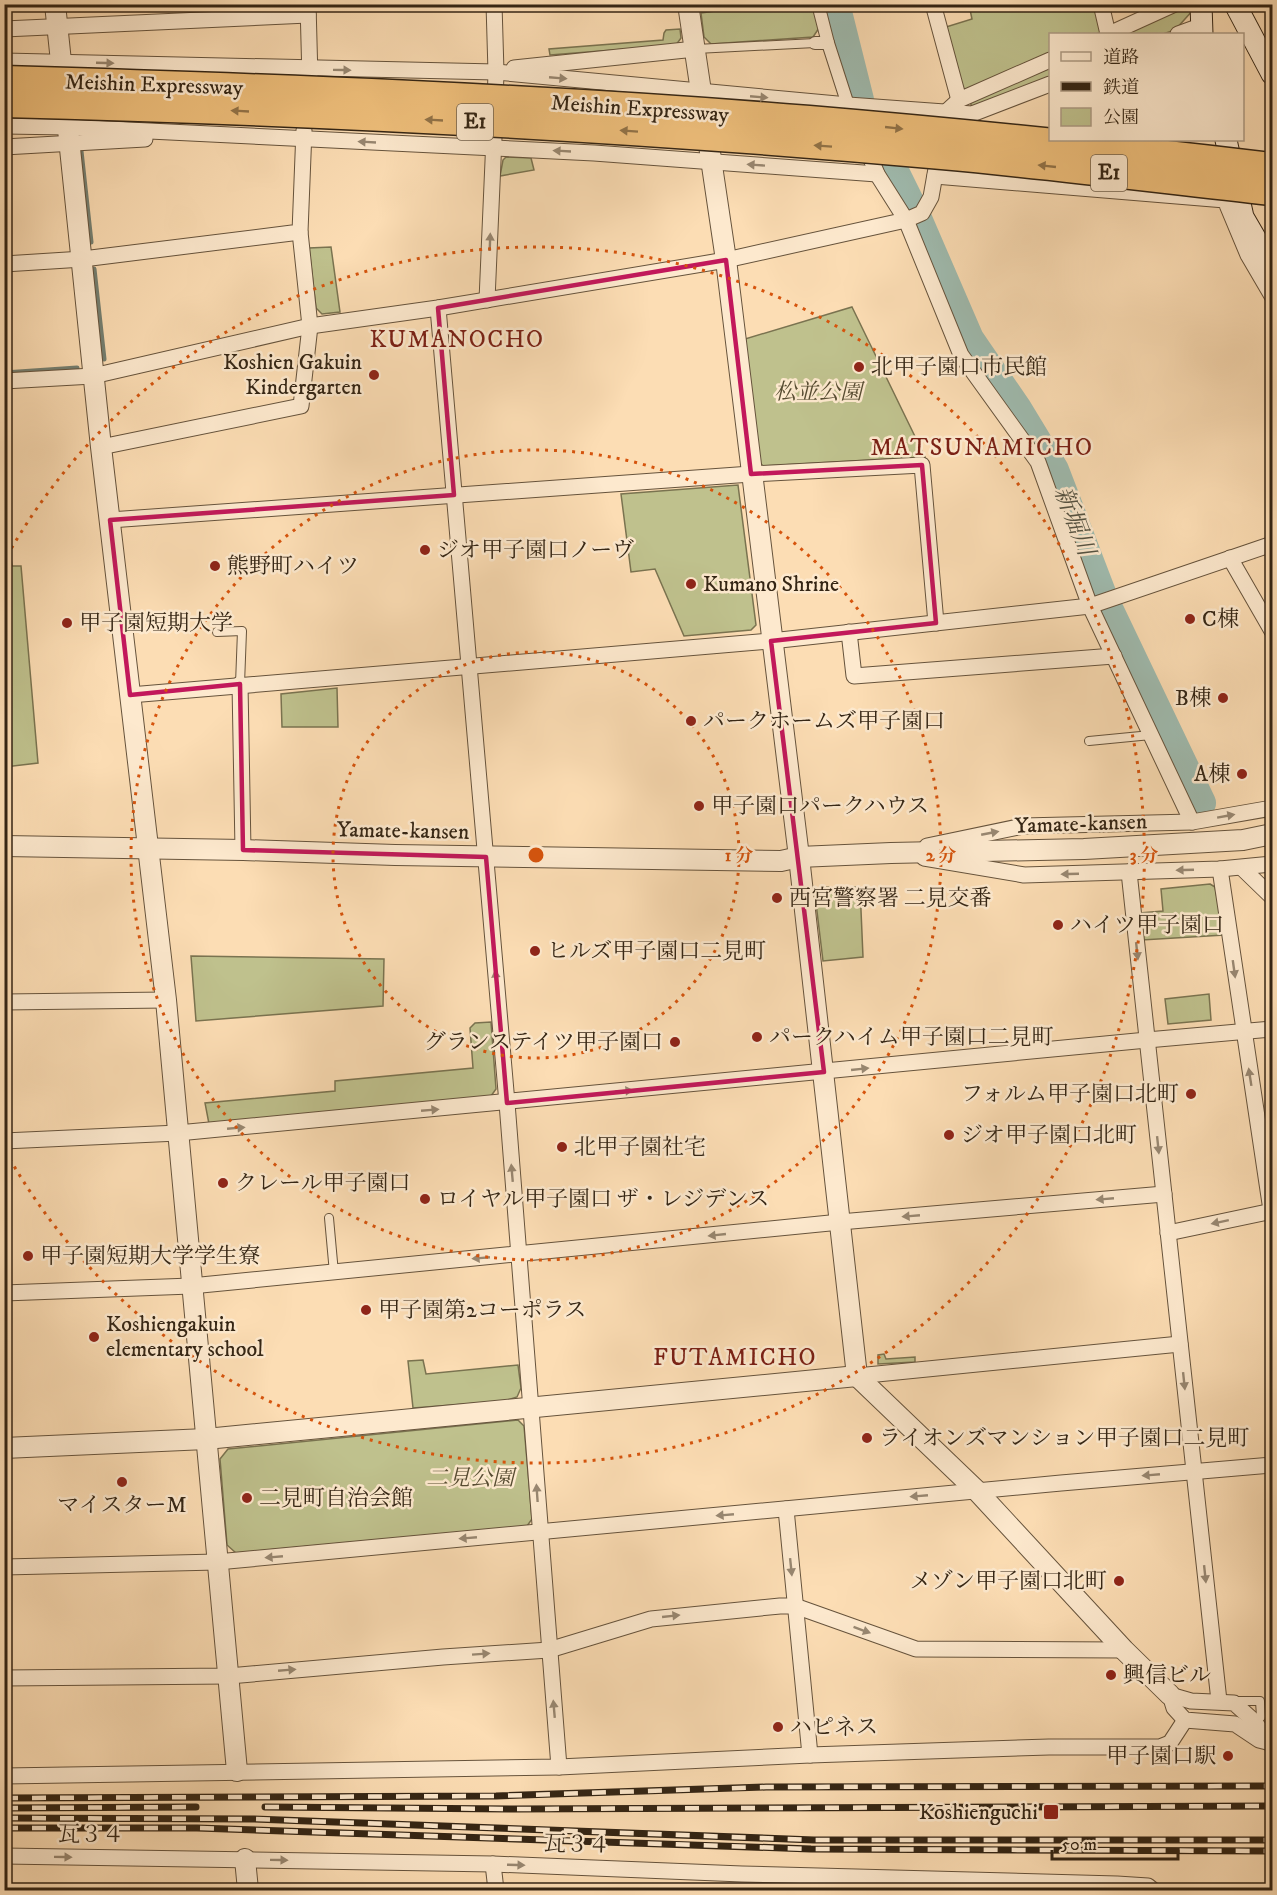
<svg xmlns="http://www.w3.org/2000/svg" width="1277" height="1895" font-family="'IM FELL DW Pica','Noto Serif JP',serif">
<rect width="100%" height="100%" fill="#fcddb4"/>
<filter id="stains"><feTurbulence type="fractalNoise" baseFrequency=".00333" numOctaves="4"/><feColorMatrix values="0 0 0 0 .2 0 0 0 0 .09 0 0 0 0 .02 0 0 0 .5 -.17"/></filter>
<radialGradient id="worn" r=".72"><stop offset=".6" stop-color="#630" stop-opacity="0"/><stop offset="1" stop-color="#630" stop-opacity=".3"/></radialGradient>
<g fill="#bfc18d" stroke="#7a7350" stroke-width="1.5">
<path d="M1095,4L1102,32L1096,34H1050V55L963,93L946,27L972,19L969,5Z"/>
<path d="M757,5H813L819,28L813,37L711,44L704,37L701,13Z"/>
<path d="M1184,5H1194V9L1175,30L1163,34H1121L1184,6Z"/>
<path d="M680,29L681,38L676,45L550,55L549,49L663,40L664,33L666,30Z"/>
<path d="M1050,66V78L972,108L970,101Z"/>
<path d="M506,157L531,158L534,170L500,176L503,160Z"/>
<path d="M331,247L340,312L322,314L316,308L309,248Z"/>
<path d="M852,307L925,457L763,466L760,463L745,339Z"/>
<path d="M738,485L756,625L751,630L684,636L655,569L631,572L621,494Z"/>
<path d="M4,510L12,566H21L38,763L5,767Z"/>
<path d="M337,688L338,727H282L281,694Z"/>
<path d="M1210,884L1215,887L1224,935L1142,940L1140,913L1163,911L1161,889Z"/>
<path d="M825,887H860L863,957L823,961L815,895Z"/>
<path d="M191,956L384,959L383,1006L196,1021Z"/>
<path d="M1209,994L1211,1020L1168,1024L1165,999Z"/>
<path d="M491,1022L496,1089L491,1096L209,1124L205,1103L335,1091V1081L473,1068L470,1028L475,1023Z"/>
<path d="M884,1354L886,1359L915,1357V1362L878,1364V1355Z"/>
<path d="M423,1360L426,1374L518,1365L521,1388L517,1397L504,1401L413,1408L408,1361Z"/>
<path d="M518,1420L524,1426L532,1519L527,1526L236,1553L227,1545L220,1459L228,1449Z"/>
<rect x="895" y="1885" width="31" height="5"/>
</g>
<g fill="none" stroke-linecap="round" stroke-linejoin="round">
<g stroke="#747f71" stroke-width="5">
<path d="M81,151L91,242"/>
<path d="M94,269L104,359"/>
<path d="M4,373L77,368"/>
</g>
<g stroke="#9fbbaf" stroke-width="30">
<path d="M835,4L859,100"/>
<path d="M873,129L915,214L969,339L1017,409L1054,470L1103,598L1201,803"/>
</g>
<defs>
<g id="service">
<path d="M696,49L815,43"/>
<path d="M217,632L242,631L240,684"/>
<path d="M1089,741L1151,735"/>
<path d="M329,1218L334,1273"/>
<path d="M1235,1701H1260L1261,1717L1252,1722"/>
</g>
<g id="pedestrian">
<path d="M818,4L828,43L848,105"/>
<path d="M815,43H828"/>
<path d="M1270,1890L1272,1885"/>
</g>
<g id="minor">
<path d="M308,4L310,79"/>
<path d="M494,4L496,72L495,105"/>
<path d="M933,4L959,100L1050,60"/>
<path d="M1101,4L1108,34"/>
<path d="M4,29L308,15"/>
<path d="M1109,34L1175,4"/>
<path d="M1178,34L1200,26"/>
<path d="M4,61L496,72L848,105L972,114L1050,84"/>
<path d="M514,68L695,49"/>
<path d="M4,126L68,127L594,153L877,174"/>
<path d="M865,144L877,174L906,220L961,355L1038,462L1090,606L1192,822"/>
<path d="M4,147L145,139"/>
<path d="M935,176L1225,200L1248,255L1272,296"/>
<path d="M4,264L83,259L300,232L304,130"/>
<path d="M487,300L494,138"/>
<path d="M438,308L507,1103L559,1767"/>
<path d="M4,381L93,376L310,326L438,308L726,260L906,220L922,213L931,197L946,112L959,100"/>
<path d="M101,447L301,406L310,326L300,232"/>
<path d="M110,520L751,474L922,465L936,623"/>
<path d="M1230,558L1272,631"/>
<path d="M849,632L854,676L1114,656"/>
<path d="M240,684L243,850"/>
<path d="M130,695L771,641L1090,606L1272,544"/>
<path d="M927,846L1023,826L1192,822L1272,808"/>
<path d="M924,858L1024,875L1220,869L1272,864"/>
<path d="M1242,868L1272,897"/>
<path d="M1220,869L1272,1217"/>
<path d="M1129,872L1219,1701"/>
<path d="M4,1002L166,1000"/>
<path d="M4,1141L178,1133L1147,1040L1272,1029"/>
<path d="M1168,1233L1272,1211"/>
<path d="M4,1293L191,1286L840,1222L1164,1194"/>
<path d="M857,1376L1180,1344"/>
<path d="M786,1509L810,1755"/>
<path d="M4,1567L217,1562L1061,1483L1272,1465"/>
<path d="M4,1678L229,1676L443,1657L549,1650L651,1619L780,1606H795L916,1649L1124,1650"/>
<path d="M1170,1695L1191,1701L1234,1703L1254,1721L1272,1746"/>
<path d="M1170,1695L1174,1708L1185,1720L1235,1724L1259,1740L1267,1742"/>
<path d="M4,1776L559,1767L810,1755L1049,1747H1160L1170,1743L1185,1720"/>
<path d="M4,1856L493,1864L742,1874L1117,1884L1148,1886L1153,1890"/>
<path d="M493,1864L496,1890"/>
</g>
<g id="tertiary">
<path d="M55,4L101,447L166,1000L237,1771"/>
<path d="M688,4L726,260L799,857L857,1376L977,1491L1124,1650L1170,1695"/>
<path d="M4,846L243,850L395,855L781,861L799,857L891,853L1084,849L1243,840L1272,834"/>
<path d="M4,1448L206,1439L857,1376"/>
<path d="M245,1859L248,1890"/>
</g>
<g id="secondary">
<path d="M1201,4L1202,34"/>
<path d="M1235,4L1272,74"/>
<path d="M1226,140L1243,217L1272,267"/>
</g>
</defs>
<use href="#service" stroke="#66533c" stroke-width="10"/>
<use href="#pedestrian" stroke="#66533c" stroke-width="14"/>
<use href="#minor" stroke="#66533c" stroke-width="17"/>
<use href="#tertiary" stroke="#66533c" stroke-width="22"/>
<use href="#secondary" stroke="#342514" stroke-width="23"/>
<use href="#service" stroke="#fde9ce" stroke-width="8"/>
<use href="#pedestrian" stroke="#fde9ce" stroke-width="12"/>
<use href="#minor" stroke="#fde9ce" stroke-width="15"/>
<use href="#tertiary" stroke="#fde9ce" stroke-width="20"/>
<use href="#secondary" stroke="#fde9ce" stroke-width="21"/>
<defs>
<g id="rail">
<path d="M4,1798L496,1796L766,1787L1272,1786"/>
<path d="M265,1807L514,1809L1272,1806"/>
<path d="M4,1808L196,1807"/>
<path d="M4,1818L254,1819L814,1840H1272"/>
<path d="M4,1828H197L811,1849L1272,1851"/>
</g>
</defs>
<use href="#rail" stroke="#342514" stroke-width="7"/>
<use href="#rail" stroke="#fde9ce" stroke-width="4.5" stroke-dasharray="14" stroke-linecap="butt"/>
<defs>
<g id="motorway-bridge">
<path d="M4,80C273,88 541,98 809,120C963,133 1118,149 1272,167"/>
<path d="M4,103C317,111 630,127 942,155C1052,165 1162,179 1272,191"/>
</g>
</defs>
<use href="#motorway-bridge" stroke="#342514" stroke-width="31" stroke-linecap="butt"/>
<use href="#motorway-bridge" stroke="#eebe7a" stroke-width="28"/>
</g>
<defs><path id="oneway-solid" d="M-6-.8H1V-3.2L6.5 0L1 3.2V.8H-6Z" transform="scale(1.5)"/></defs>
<g fill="#988771">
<use href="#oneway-solid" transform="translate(105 63) rotate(2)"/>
<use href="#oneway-solid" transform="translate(342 70) rotate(1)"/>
<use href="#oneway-solid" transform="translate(558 78) rotate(5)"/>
<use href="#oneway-solid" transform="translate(759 97) rotate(5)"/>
<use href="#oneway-solid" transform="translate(367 142) rotate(-177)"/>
<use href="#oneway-solid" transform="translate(562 151) rotate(-177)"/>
<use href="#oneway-solid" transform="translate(756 165) rotate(-176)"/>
<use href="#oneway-solid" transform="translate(490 242) rotate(-88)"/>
<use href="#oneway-solid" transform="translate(1226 816) rotate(-10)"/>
<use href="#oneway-solid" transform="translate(990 833) rotate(-11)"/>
<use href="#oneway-solid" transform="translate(1185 870) rotate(178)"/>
<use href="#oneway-solid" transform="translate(1070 874) rotate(178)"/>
<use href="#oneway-solid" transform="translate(1137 951) rotate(84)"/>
<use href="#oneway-solid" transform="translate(1234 969) rotate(82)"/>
<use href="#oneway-solid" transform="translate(496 979) rotate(-95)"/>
<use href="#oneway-solid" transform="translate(860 1069) rotate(-6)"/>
<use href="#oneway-solid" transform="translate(1250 1077) rotate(-99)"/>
<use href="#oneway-solid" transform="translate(624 1091) rotate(-5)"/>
<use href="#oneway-solid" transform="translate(430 1110) rotate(-5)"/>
<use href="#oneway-solid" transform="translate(236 1128) rotate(-5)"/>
<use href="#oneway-solid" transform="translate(1158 1145) rotate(84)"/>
<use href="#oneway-solid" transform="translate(512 1173) rotate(-95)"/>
<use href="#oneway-solid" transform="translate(1105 1199) rotate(175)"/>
<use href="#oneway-solid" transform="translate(911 1216) rotate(175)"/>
<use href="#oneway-solid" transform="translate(1220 1222) rotate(168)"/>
<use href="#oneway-solid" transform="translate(717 1235) rotate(174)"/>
<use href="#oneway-solid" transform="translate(481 1258) rotate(175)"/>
<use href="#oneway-solid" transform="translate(1184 1381) rotate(84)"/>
<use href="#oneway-solid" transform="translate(1151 1475) rotate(175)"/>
<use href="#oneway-solid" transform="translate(537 1493) rotate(-94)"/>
<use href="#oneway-solid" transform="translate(919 1496) rotate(175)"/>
<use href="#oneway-solid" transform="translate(725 1515) rotate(175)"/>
<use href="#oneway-solid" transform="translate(468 1538) rotate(175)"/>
<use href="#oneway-solid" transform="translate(274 1557) rotate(175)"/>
<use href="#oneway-solid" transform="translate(791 1567) rotate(84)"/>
<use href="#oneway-solid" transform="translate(1205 1574) rotate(84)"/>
<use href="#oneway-solid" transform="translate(671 1616) rotate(-6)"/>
<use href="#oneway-solid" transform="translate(862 1630) rotate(20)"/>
<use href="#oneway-solid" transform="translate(481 1654) rotate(-4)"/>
<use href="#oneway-solid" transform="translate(287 1670) rotate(-5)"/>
<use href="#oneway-solid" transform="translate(554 1709) rotate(-95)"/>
<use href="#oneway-solid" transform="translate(63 1857) rotate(1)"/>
<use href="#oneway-solid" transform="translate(279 1860) rotate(1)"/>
<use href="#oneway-solid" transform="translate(516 1865) rotate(2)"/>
</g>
<g fill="#917247">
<use href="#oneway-solid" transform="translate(240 111) rotate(-177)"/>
<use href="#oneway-solid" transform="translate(434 120) rotate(-177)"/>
<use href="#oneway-solid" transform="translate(894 128) rotate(6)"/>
<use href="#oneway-solid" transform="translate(629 131) rotate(-176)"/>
<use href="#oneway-solid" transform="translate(823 146) rotate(-176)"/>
<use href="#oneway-solid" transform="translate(1047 166) rotate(-174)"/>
</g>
<path fill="none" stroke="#c2185b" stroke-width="4.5" stroke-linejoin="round" d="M726,260L751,474L922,465L936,623L771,641L824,1072L507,1103L486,857L243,850L240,684L130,695L110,520L454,495L438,308Z"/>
<g fill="none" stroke="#d6540d" stroke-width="3" stroke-dasharray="3 6">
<circle cx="536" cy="855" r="203"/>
<circle cx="536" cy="855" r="405"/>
<path d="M7 556A608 608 0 1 1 7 1154"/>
</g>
<g fill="#8f2418" stroke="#fde9ce" stroke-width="2">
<circle cx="859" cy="367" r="6"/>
<circle cx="374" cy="375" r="6"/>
<circle cx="425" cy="550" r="6"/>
<circle cx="215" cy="566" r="6"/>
<circle cx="691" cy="584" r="6"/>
<circle cx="1190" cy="619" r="6"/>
<circle cx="67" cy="623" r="6"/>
<circle cx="1223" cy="698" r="6"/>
<circle cx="691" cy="721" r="6"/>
<circle cx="1242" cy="774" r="6"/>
<circle cx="699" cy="806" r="6"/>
<circle cx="777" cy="898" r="6"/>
<circle cx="1058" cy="925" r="6"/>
<circle cx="535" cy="951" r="6"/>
<circle cx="757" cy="1037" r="6"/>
<circle cx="675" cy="1042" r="6"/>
<circle cx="1191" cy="1094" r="6"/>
<circle cx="949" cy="1135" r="6"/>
<circle cx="562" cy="1147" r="6"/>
<circle cx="223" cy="1183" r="6"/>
<circle cx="425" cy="1199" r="6"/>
<circle cx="28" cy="1256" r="6"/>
<circle cx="366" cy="1310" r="6"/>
<circle cx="94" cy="1337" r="6"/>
<circle cx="867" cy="1438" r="6"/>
<circle cx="122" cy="1482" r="6"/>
<circle cx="247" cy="1498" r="6"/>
<circle cx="1119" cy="1581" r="6"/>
<circle cx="1111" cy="1675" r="6"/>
<circle cx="778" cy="1727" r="6"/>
<circle cx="1228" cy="1756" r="6"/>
<rect x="1043" y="1804" width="16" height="16" rx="3"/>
</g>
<g text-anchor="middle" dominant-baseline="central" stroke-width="5" stroke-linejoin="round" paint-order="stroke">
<g fill="#fde9ce" stroke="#70604c" stroke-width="1.5">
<rect x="457" y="104" width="36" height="36" rx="4.5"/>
<rect x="1091" y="155" width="36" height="36" rx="4.5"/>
</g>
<g font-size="21" font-weight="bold" fill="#342514">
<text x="475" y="122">E1</text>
<text x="1109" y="173">E1</text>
</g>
<g font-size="22" fill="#342514" stroke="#fde9ce">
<text transform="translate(154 85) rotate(2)">Meishin Expressway</text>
<text transform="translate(640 109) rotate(4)">Meishin Expressway</text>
<text transform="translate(1081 824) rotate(-2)">Yamate-kansen</text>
<text transform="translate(403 831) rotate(1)">Yamate-kansen</text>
<text transform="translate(91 1835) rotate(1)">瓦３４</text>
<text transform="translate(577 1845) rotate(2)">瓦３４</text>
</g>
<g font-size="22" fill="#342514" stroke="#fde9ce" text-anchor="start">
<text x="362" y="362" text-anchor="end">Koshien Gakuin<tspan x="362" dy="25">Kindergarten</tspan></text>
<text x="871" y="367">北甲子園口市民館</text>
<text x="437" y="550">ジオ甲子園口ノーヴ</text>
<text x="227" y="566">熊野町ハイツ</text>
<text x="703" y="584">Kumano Shrine</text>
<text x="1202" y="619">C棟</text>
<text x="79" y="623">甲子園短期大学</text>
<text x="1211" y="698" text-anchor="end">B棟</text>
<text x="703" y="721">パークホームズ甲子園口</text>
<text x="1230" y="774" text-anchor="end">A棟</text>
<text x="711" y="806">甲子園口パークハウス</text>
<text x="789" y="898">西宮警察署 二見交番</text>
<text x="1070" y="925">ハイツ甲子園口</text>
<text x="547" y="951">ヒルズ甲子園口二見町</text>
<text x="769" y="1037">パークハイム甲子園口二見町</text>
<text x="663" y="1042" text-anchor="end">グランステイツ甲子園口</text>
<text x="1179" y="1094" text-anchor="end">フォルム甲子園口北町</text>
<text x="961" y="1135">ジオ甲子園口北町</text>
<text x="574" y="1147">北甲子園社宅</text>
<text x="235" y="1183">クレール甲子園口</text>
<text x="437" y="1199">ロイヤル甲子園口 ザ・レジデンス</text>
<text x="40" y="1256">甲子園短期大学学生寮</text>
<text x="378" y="1310">甲子園第2コーポラス</text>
<text x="106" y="1324">Koshiengakuin<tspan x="106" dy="25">elementary school</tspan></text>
<text x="879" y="1438">ライオンズマンション甲子園口二見町</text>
<text x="259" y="1498">二見町自治会館</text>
<text x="122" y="1505" text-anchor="middle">マイスターM</text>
<text x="1107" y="1581" text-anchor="end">メゾン甲子園口北町</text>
<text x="1123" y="1675">興信ビル</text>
<text x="790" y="1727">ハピネス</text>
<text x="1216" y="1756" text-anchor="end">甲子園口駅</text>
<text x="1038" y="1812" text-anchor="end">Kōshienguchi</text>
</g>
<g font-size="22" font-style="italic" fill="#574c32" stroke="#fde9ce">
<text x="818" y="392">松並公園</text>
<text x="470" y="1478">二見公園</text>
</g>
<g font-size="24" letter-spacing="1.5" fill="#7a1f14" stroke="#fde9ce">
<text x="457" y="340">KUMANOCHO</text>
<text x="982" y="448">MATSUNAMICHO</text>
<text x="735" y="1358">FUTAMICHO</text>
</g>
<g font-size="24" font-style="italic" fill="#545242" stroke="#fde9ce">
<text transform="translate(1074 521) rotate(69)">新堀川</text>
</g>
</g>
<circle cx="536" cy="855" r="9" fill="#d6540d" stroke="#fde9ce" stroke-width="3"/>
<g font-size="18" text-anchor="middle" font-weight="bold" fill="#d6540d" stroke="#fde9ce" stroke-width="5" stroke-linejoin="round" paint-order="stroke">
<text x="739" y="861">1 分</text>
<text x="941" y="861">2 分</text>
<text x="1144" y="861">3 分</text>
</g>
<rect width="1277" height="1895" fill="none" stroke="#fcddb4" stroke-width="24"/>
<rect x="6" y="6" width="1265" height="1883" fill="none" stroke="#342514" stroke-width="3"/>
<rect x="12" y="12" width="1253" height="1871" fill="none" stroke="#342514" stroke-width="1.5"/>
<rect x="1049" y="33" width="195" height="108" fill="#fde9ce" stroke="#ad9b84" stroke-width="1.5"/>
<rect x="1061" y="52" width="30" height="9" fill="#fde9ce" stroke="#ad9b84" stroke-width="1.5"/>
<text x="1103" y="63" font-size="18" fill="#342514">道路</text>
<rect x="1061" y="82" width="30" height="9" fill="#342514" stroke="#ad9b84" stroke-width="1.5"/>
<text x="1103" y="93" font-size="18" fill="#342514">鉄道</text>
<rect x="1061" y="108" width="30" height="18" fill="#bfc18d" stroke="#ad9b84" stroke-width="1.5"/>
<text x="1103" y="123" font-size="18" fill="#342514">公園</text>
<path d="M1052 1850v9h126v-9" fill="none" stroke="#342514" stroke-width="3"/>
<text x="1061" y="1850" font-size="18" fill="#342514" stroke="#fde9ce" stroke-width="4.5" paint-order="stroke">50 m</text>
<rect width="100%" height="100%" filter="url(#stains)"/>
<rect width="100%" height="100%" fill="url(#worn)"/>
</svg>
